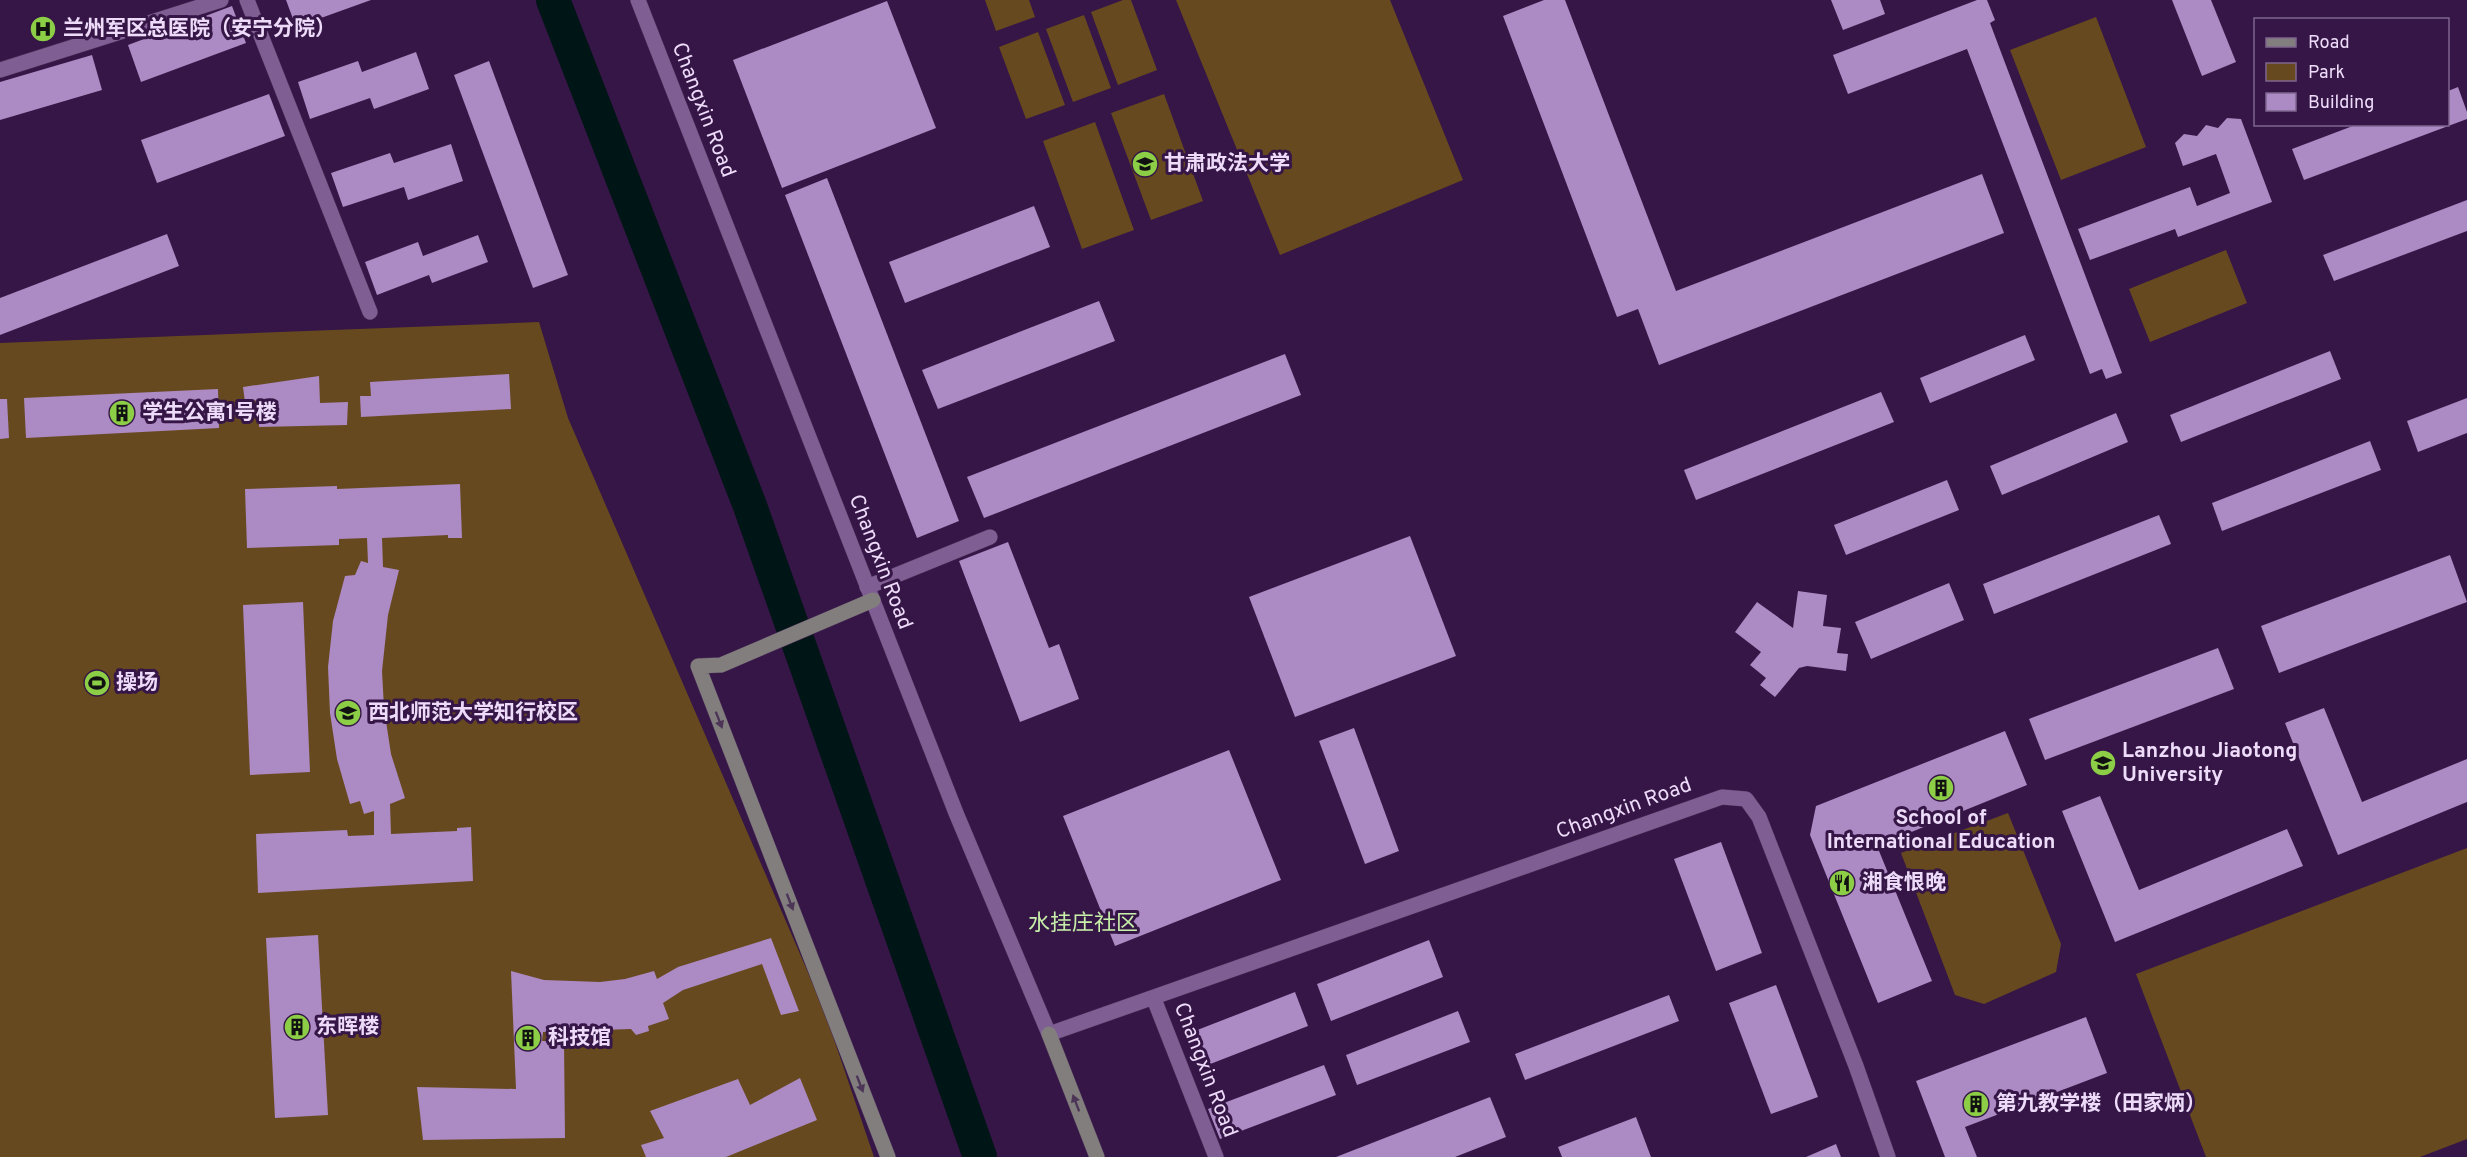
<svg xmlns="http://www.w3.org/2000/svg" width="2467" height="1157" font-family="Overpass,'Noto Sans SC',sans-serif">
<rect width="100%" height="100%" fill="#351646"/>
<g fill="#674920">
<path d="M985,0H1029L1035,17L996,31Z"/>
<path d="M1123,0H1131L1157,70L1118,85L1091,12Z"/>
<path d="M1176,0H1390L1463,180L1280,255Z"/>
<path d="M1084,15L1111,88L1073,102L1046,29Z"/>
<path d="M2096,17L2146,147L2061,180L2010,50Z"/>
<path d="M1038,32L1065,105L1026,119L999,47Z"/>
<path d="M1164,94L1203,201L1151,220L1111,113Z"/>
<path d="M1095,122L1134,230L1082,249L1043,141Z"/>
<path d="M2226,250L2247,303L2150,342L2129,289Z"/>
<path d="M539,322L568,418L823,1007L874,1157H0V343Z"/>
<path d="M2008,813L2061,944L2056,972L1984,1004L1955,995L1901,853Z"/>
<path d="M2467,848V1139L2420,1157H2206L2136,974Z"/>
</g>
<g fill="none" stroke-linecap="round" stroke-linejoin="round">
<path stroke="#001515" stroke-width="34" d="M553,0L750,506L980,1157"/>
</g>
<g fill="#ac8ac3">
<path d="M286,0H371L296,27Z"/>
<path d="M1544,0H1565L1676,291L1982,174L2004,233L1659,365L1638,309L1617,317L1503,16Z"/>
<path d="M1831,0H1880L1885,14L1843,30Z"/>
<path d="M1977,0H1987L1995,20L1990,23L2122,373L2106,379L2102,369L2090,374L1967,49L1848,94L1833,55Z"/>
<path d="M2172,0H2211L2236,62L2202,76Z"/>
<path d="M887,1L936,128L782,188L733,60Z"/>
<path d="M232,6L246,43L141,82L128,45Z"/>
<path d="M416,52L429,89L374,109L370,98L310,119L298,82L358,61L362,72Z"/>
<path d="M92,55L102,90L0,120V82Z"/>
<path d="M489,61L568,275L533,288L454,75Z"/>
<path d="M2458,87L2467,112V119L2304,180L2292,149L2358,124H2448V91Z"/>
<path d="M269,94L285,136L157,183L141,140Z"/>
<path d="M2227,118L2241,119L2272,202L2178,237L2175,229L2090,260L2078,229L2190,187L2197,206L2230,193L2216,154L2183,166L2175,143L2184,134L2197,136L2206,125L2218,128Z"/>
<path d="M451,144L463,181L408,200L404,187L343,207L331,173L390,153L394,163Z"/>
<path d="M827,178L959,521L917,538L785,195Z"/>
<path d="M2467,200V231L2334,281L2323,255Z"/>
<path d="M1034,206L1050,247L905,303L889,262Z"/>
<path d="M167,234L179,266L0,335V298Z"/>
<path d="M478,235L488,262L432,283L429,275L377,295L365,262L418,242L423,256Z"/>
<path d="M1099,301L1115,341L938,409L922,370Z"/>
<path d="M2025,335L2035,360L1930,403L1920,378Z"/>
<path d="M2330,351L2341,379L2181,442L2170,415Z"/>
<path d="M1285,354L1301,395L984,518L967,477Z"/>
<path d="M509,374L511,409L361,417L360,396H371L370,382Z"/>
<path d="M319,376L320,403L348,402L347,425L259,427V400L245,402L243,387Z"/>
<path d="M218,389L219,428L26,438L24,398Z"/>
<path d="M1881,392L1894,422L1696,500L1684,470Z"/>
<path d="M2467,398V433L2418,452L2407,421Z"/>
<path d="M0,399H7L9,438L0,439Z"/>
<path d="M2116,413L2128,442L2002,495L1990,466Z"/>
<path d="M2370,441L2381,470L2222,531L2212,503Z"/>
<path d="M1947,480L1959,510L1846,555L1834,525Z"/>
<path d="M460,484L462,538H448V535L382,538L383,567L399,570L388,615L382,671L384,708L391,754L405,798L390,804L391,834L457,831V828L471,827L473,881L258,893L256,834L347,830L348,836L374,835V811L364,814L360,801L350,804L337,759L330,713L328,667L333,621L345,576L355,575L361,561L368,563L367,538L339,539V545L247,548L245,489L337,486V489Z"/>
<path d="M2159,515L2171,544L1994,614L1983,584Z"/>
<path d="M1410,536L1456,656L1295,717L1249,597Z"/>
<path d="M1008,542L1049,648L1059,644L1079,699L1020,722L959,561Z"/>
<path d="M2450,555L2467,602L2279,673L2261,626Z"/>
<path d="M1949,583L1964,620L1871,659L1855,622Z"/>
<path d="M1798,591L1827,595L1823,626L1841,628L1837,653L1848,654L1846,671L1807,666L1799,668L1775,697L1760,685L1766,678L1750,665L1761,652L1735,632L1757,602L1793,628Z"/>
<path d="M303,602L310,772L250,775L243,605Z"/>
<path d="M2218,648L2234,689L2045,760L2029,719Z"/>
<path d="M2324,708L2362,802L2467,759V802L2338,855L2285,723Z"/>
<path d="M1354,728L1399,851L1365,864L1319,741Z"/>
<path d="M2005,731L2027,785L1877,846L1932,981L1878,1003L1810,835L1816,806Z"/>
<path d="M1229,750L1281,880L1115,946L1063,816Z"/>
<path d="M2100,796L2139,890L2287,829L2303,866L2115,942L2062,811Z"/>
<path d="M1721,842L1762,953L1716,971L1674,859Z"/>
<path d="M318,935L328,1115L275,1118L266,938Z"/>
<path d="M771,938L799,1011L781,1015L762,964L683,990L663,1003L669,1019L648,1026L649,1031L636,1035L631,1029L543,1032L542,1041H564L565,1138L423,1140L417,1087L516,1089L511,971L544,980L600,982L625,979L654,971L657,979L678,967Z"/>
<path d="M1429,940L1443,977L1331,1021L1317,984Z"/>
<path d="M1776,985L1818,1097L1771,1114L1729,1003Z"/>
<path d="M1295,992L1308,1026L1200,1068L1187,1034Z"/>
<path d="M1669,995L1679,1021L1525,1080L1515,1054Z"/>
<path d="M1458,1011L1470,1042L1357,1085L1346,1055Z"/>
<path d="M2086,1017L2107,1073L1965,1127L1977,1157H1945L1916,1081Z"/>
<path d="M1324,1065L1336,1095L1220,1139L1208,1109Z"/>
<path d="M800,1078L817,1120L726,1157H646L641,1145L664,1138L650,1111L738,1079L750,1105Z"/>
<path d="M1490,1097L1506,1137L1455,1157H1336Z"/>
<path d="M1636,1117L1651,1157H1562L1558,1147Z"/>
<path d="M1836,1144L1841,1157H1806Z"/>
</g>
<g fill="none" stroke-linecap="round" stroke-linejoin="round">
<defs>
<g id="street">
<path d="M247,0L370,312"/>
<path d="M638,0L956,813L1049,1034L1722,797L1746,799L1759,817L1856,1066L1888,1157"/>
<path d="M0,70L221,0"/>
<path d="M867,587L990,537"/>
<path d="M1154,999L1216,1157"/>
</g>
<g id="secondary">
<path d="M873,600L721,665L698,666L888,1157"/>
<path d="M1049,1034L1097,1157"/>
</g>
</defs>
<use href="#street" stroke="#4a3058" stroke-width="16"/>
<use href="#secondary" stroke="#4a3058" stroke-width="16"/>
<use href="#street" stroke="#7f5e94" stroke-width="15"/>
<use href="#secondary" stroke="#837e7e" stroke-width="15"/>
</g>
<defs><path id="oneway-solid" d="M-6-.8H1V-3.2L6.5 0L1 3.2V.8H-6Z" transform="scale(1.5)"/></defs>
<g fill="#4c3557">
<use href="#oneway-solid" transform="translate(719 720) rotate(69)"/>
<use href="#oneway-solid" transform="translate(790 902) rotate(69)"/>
<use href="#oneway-solid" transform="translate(860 1084) rotate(69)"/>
<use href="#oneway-solid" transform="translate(1076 1103) rotate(-111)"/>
</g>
<defs>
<symbol id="hospital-disc" viewBox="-11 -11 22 22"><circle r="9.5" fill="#8cce46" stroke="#351646"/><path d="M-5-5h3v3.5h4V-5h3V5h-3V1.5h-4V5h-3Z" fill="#111"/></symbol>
<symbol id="school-disc" viewBox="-11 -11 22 22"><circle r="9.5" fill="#8cce46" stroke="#351646"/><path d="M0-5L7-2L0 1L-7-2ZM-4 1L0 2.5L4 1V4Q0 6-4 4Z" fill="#111"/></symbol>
<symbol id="building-disc" viewBox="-11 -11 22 22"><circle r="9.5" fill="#8cce46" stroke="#351646"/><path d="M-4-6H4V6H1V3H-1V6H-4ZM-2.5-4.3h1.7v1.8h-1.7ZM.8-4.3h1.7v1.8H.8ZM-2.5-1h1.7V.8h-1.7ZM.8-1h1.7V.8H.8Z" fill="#111"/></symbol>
<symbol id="stadium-disc" viewBox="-11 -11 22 22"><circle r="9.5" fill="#8cce46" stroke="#351646"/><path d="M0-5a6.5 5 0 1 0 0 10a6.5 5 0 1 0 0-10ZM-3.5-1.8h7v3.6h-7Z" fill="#111"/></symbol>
<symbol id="university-disc" viewBox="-11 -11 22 22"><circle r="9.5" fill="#8cce46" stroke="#351646"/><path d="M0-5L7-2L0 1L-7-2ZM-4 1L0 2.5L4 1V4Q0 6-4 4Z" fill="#111"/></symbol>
<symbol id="restaurant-disc" viewBox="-11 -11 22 22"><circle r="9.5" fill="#8cce46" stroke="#351646"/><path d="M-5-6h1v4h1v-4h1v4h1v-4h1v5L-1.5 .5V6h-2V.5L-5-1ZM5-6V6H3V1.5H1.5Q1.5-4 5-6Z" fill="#111"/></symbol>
</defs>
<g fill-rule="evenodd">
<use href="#hospital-disc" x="28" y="14" width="30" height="30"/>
<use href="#school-disc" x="1130" y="149" width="30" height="30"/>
<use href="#building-disc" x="107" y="398" width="30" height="30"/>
<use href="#stadium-disc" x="82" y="668" width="30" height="30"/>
<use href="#university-disc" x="333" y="698" width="30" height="30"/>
<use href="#university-disc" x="2088" y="748" width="30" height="30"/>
<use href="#building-disc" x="1926" y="773" width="30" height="30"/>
<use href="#restaurant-disc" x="1827" y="868" width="30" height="30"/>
<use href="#building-disc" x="282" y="1012" width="30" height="30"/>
<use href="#building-disc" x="513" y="1023" width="30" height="30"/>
<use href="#building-disc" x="1961" y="1089" width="30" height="30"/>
</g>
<g text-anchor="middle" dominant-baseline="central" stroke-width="6" stroke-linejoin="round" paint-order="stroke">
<g font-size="21" font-weight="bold" fill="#eddbf9" stroke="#351646" text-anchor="start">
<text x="63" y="29">兰州军区总医院（安宁分院）</text>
<text x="1164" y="164">甘肃政法大学</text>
<text x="142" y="413">学生公寓1号楼</text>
<text x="116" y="683">操场</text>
<text x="368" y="713">西北师范大学知行校区</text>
<text x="2122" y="751">Lanzhou Jiaotong<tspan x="2122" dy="24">University</tspan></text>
<text x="1941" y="818" text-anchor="middle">School of<tspan x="1941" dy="24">International Education</tspan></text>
<text x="1862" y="883">湘食恨晚</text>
<text x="316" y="1027">东晖楼</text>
<text x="548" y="1038">科技馆</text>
<text x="1996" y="1104">第九教学楼（田家炳）</text>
</g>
<g font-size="21" fill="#eddbf9" stroke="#351646">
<text transform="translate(703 110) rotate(69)">Changxin Road</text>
<text transform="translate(880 562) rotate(69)">Changxin Road</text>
<text transform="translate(1624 809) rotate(-20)">Changxin Road</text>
<text transform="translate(1205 1070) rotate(69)">Changxin Road</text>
</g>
<g font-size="22" fill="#c8efa9" stroke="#351646">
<text x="1083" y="924">水挂庄社区</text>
</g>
</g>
<rect x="2254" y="18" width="195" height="108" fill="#351646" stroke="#7f658e" stroke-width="1.5"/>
<rect x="2266" y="38" width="30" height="9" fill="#837e7e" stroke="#7f658e" stroke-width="1.5"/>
<text x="2308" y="48" font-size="18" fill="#eddbf9">Road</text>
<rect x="2266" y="63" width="30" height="18" fill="#674920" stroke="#7f658e" stroke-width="1.5"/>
<text x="2308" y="78" font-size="18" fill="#eddbf9">Park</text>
<rect x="2266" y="93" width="30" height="18" fill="#ac8ac3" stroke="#7f658e" stroke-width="1.5"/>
<text x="2308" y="108" font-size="18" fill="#eddbf9">Building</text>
</svg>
